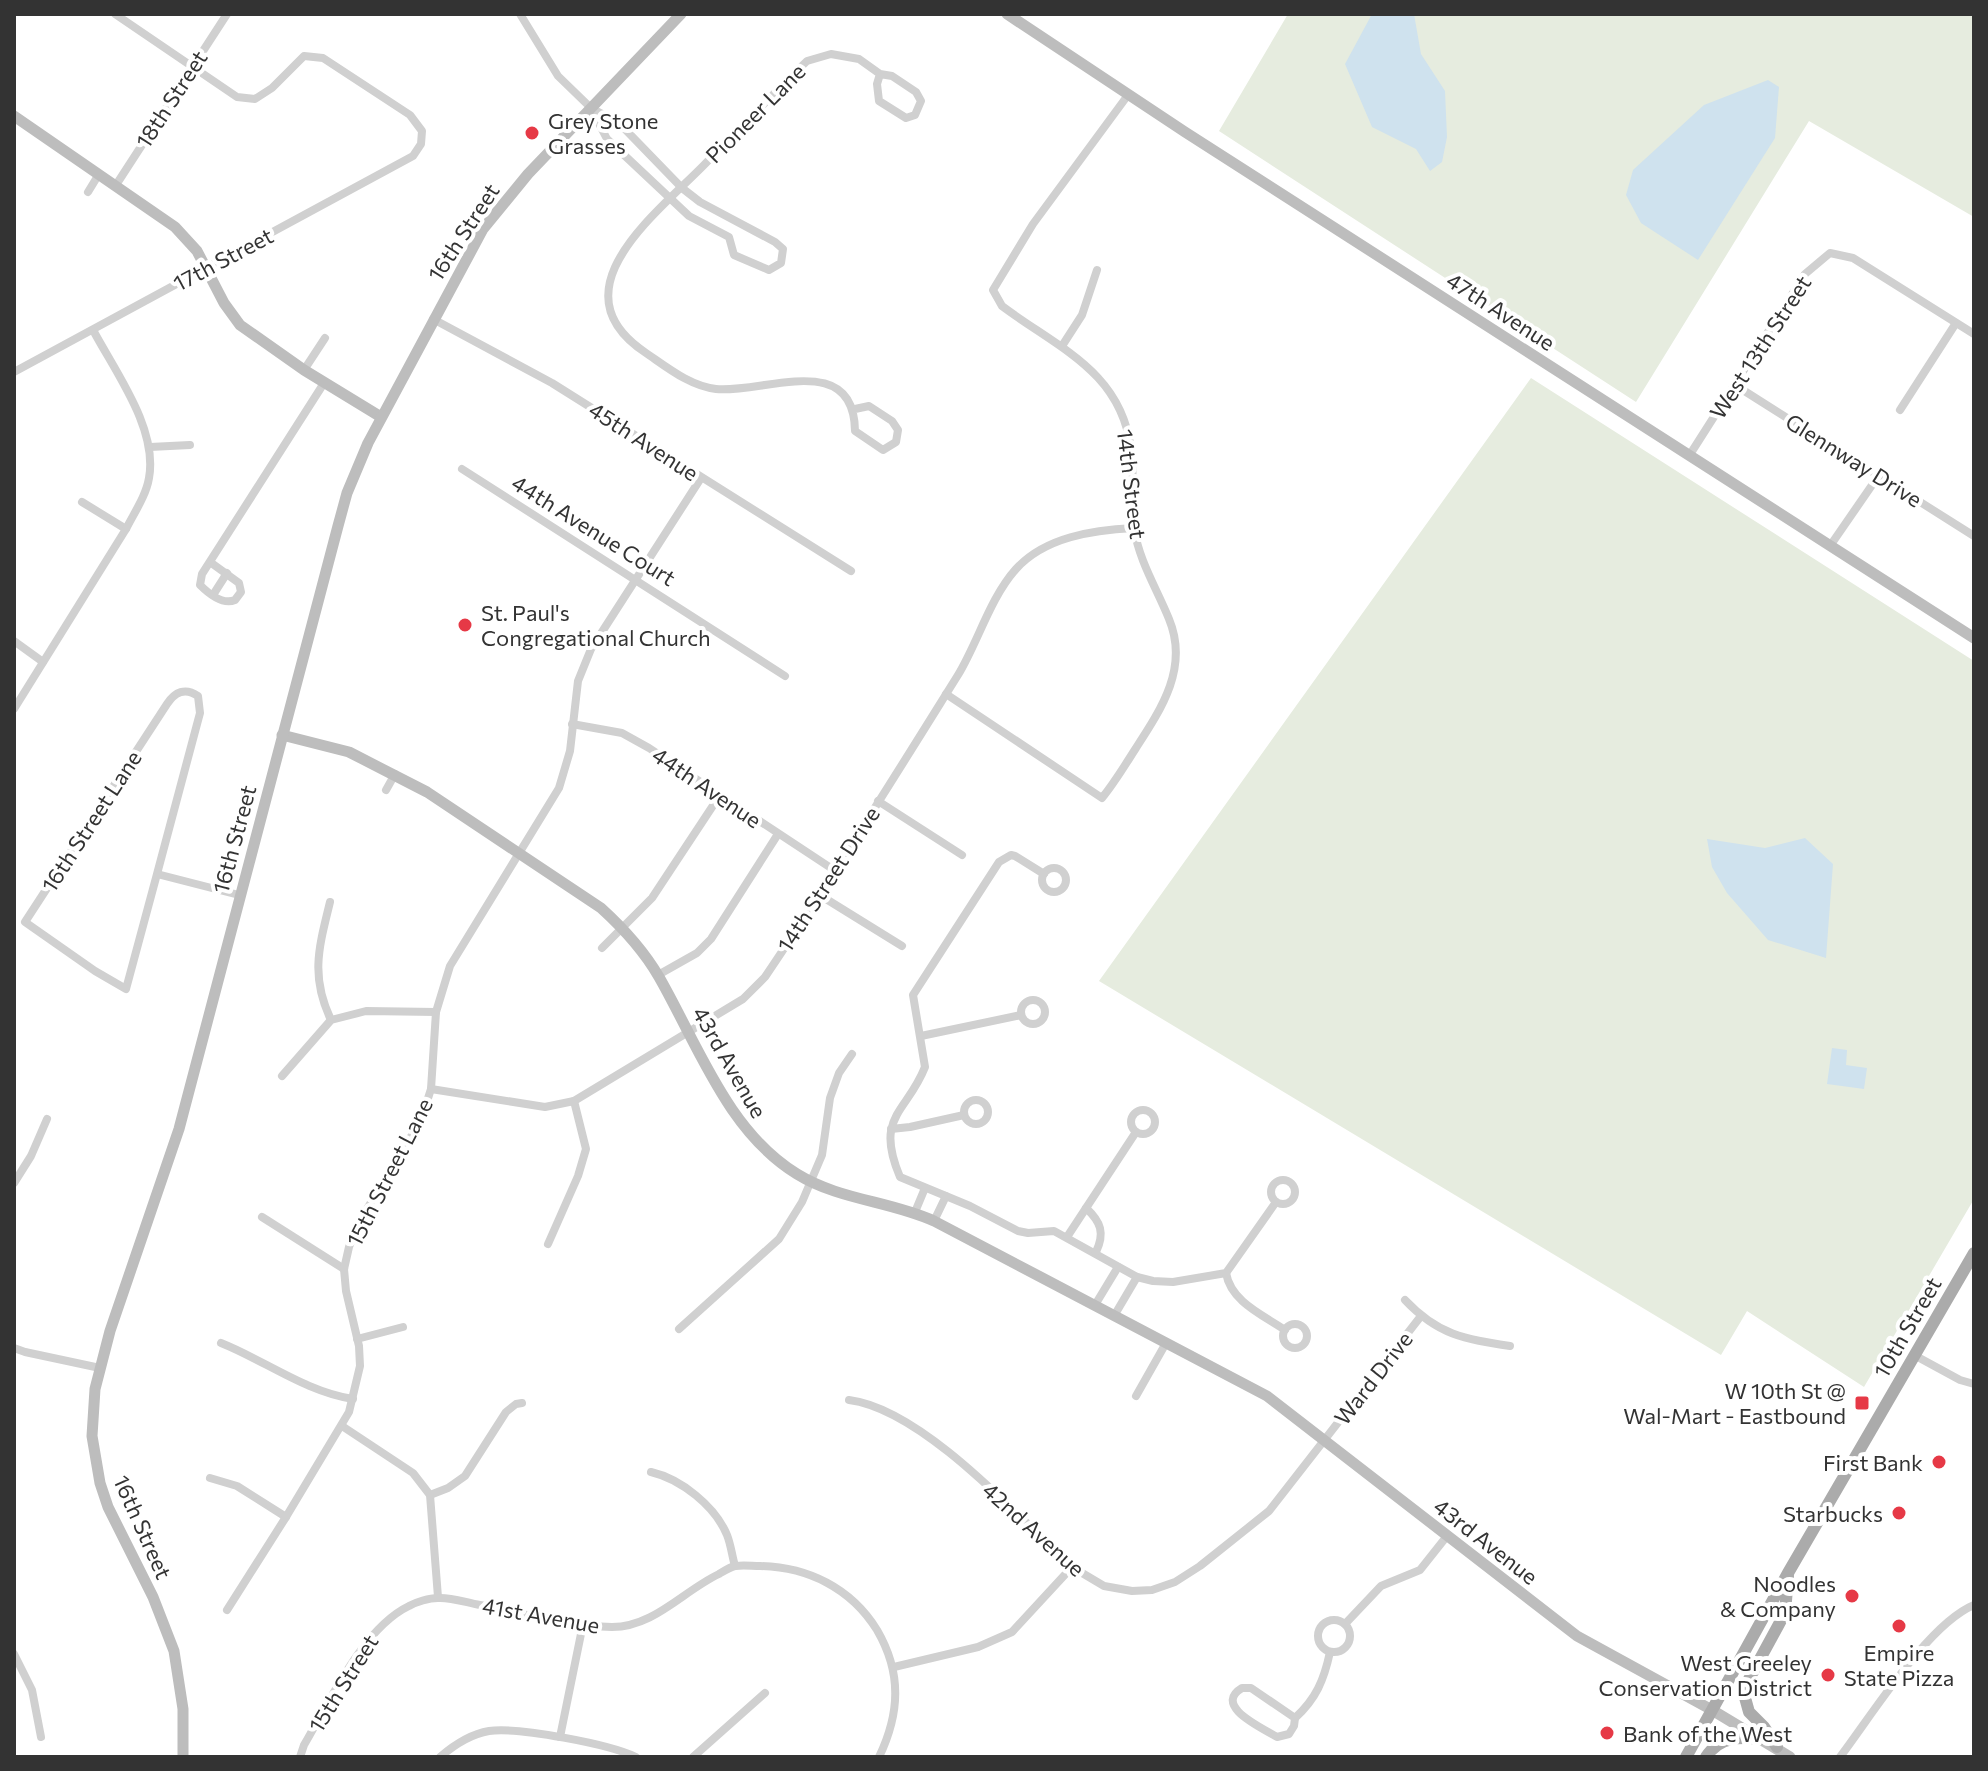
<svg xmlns="http://www.w3.org/2000/svg" width="1988" height="1771" font-family="Commissioner,sans-serif">
<rect width="100%" height="100%" fill="#fff"/>
<g fill="#e6ecdf">
<path d="M1288,14H1974V217L1809,121L1636,402L1219,131Z"/>
<path d="M1531,378L1974,661V1199L1864,1387L1747,1311L1721,1355L1099,981Z"/>
</g>
<g fill="#cfe2ee">
<path d="M1372,14H1414L1421,54L1445,91L1447,137L1442,162L1430,171L1416,149L1372,127L1345,64Z"/>
<path d="M1768,80L1779,87L1775,138L1698,260L1641,223L1626,195L1633,170L1704,105Z"/>
<path d="M1805,838L1833,864L1826,958L1768,940L1727,893L1712,867L1707,839L1765,848Z"/>
<path d="M1832,1048L1847,1050L1846,1065L1867,1068L1864,1089L1827,1084Z"/>
</g>
<g fill="none" stroke-linecap="round" stroke-linejoin="round">
<g stroke="#d0d0d0" stroke-width="8">
<path d="M520,14L558,76L591,108L619,123L682,188L700,202L775,242L783,249L781,263L769,270L734,255L729,237L689,216L607,139L591,108"/>
<path d="M116,185L227,14"/>
<path d="M88,192L99,174"/>
<path d="M433,319L552,383L851,571"/>
<path d="M1062,346L1082,315L1097,270"/>
<path d="M304,370L325,338"/>
<path d="M14,372L413,156L421,144L422,131L410,115L323,58L304,56L272,88L255,99L237,97L115,14"/>
<path d="M1735,385L1974,536"/>
<path d="M855,409L869,406L892,421L898,430L896,442L883,450L855,431C854,349 762,394 716,389C690,386 668,368 646,353C553,291 655,215 704,165C738,130 772,95 807,61L831,54L859,59L880,74L892,76L916,92L921,101L915,115L906,118L879,101L877,84L880,74"/>
<path d="M1900,410L1956,323"/>
<path d="M150,447L190,445"/>
<path d="M1689,456L1805,274L1830,253L1853,258L1974,334"/>
<path d="M462,469L785,676"/>
<path d="M82,502L126,529"/>
<path d="M1830,546L1879,475"/>
<path d="M210,562L239,583L241,592L235,600C223,605 209,594 200,585L202,574L324,383"/>
<path d="M213,595L227,573"/>
<path d="M14,641L43,662"/>
<path d="M946,694L1102,798C1115,782 1125,765 1136,748C1162,708 1189,667 1169,619C1157,589 1139,561 1134,528C1130,503 1135,475 1131,449C1121,371 1058,348 1002,306L993,290L1033,224L1128,95"/>
<path d="M14,709L126,529C134,513 146,496 149,478C158,429 116,373 93,330"/>
<path d="M572,724L622,733L649,748L834,870"/>
<path d="M386,790L395,774"/>
<path d="M878,801L962,855"/>
<circle cx="1054" cy="880" r="12"/>
<path d="M157,874L200,713L198,696C185,687 175,692 167,704L25,922L95,971L126,989L157,874L239,895"/>
<path d="M1044,874L1015,856L1011,855L999,862L913,995L925,1067C907,1113 874,1116 900,1177L970,1206L1018,1231L1028,1233L1054,1231L1137,1277L1153,1281L1173,1282L1226,1273L1276,1202"/>
<path d="M818,894L902,946"/>
<path d="M330,902C319,947 310,976 331,1020"/>
<path d="M602,948L652,898L720,795"/>
<path d="M658,975L697,953L711,939L778,834"/>
<circle cx="1033" cy="1012" r="12"/>
<path d="M921,1036L1021,1015"/>
<path d="M282,1076L331,1020L366,1011L436,1012"/>
<path d="M431,1089L545,1107L574,1101L743,999L765,977C832,878 895,776 958,675C978,642 990,598 1016,569C1045,537 1093,530 1134,528"/>
<circle cx="976" cy="1112" r="12"/>
<circle cx="1143" cy="1122" r="12"/>
<path d="M891,1129L910,1127L964,1115"/>
<circle cx="1283" cy="1192" r="12"/>
<path d="M14,1183L31,1156L47,1119"/>
<path d="M1086,1208C1101,1222 1105,1233 1096,1252"/>
<path d="M915,1212L925,1188"/>
<path d="M262,1217L344,1269"/>
<path d="M934,1221L946,1196"/>
<path d="M1067,1237L1136,1132"/>
<path d="M548,1244L578,1176L586,1149L574,1101"/>
<path d="M1226,1273C1231,1302 1263,1315 1285,1330"/>
<path d="M1405,1300C1438,1335 1464,1339 1510,1346"/>
<path d="M1095,1305L1118,1267"/>
<path d="M1114,1316L1137,1277"/>
<circle cx="1295" cy="1336" r="12"/>
<path d="M679,1329L779,1239L802,1202L822,1155L830,1098L839,1073L852,1054"/>
<path d="M357,1339L403,1327"/>
<path d="M221,1343C264,1360 306,1392 353,1399"/>
<path d="M14,1348L25,1352L100,1368"/>
<path d="M1914,1355L1960,1380L1974,1384"/>
<path d="M1136,1396L1166,1343"/>
<path d="M849,1400C922,1409 1019,1517 1072,1567L1104,1586L1132,1591L1152,1590L1175,1582L1200,1566L1269,1511L1421,1316"/>
<path d="M342,1426L413,1473L430,1495L438,1597"/>
<path d="M651,1472C681,1479 715,1506 727,1535C731,1545 732,1556 735,1566"/>
<path d="M210,1478L237,1486L286,1517"/>
<path d="M430,1495L448,1488L465,1476L506,1412L516,1404L522,1403"/>
<path d="M227,1610L286,1517L349,1412L360,1366L359,1346L346,1291L344,1269L349,1247L359,1222L421,1120L431,1089L436,1012L450,966L559,788L570,751L578,681L591,649L701,478"/>
<circle cx="1334" cy="1636" r="16"/>
<path d="M1345,1624L1381,1586L1420,1570L1447,1536"/>
<path d="M14,1654L32,1690L41,1737"/>
<path d="M894,1667L978,1647L1012,1632L1072,1567"/>
<path d="M1242,1688H1251L1295,1718L1294,1726L1289,1734L1277,1737C1263,1728 1212,1706 1242,1688Z"/>
<path d="M1295,1718C1316,1699 1324,1680 1330,1652"/>
<path d="M560,1737L583,1624"/>
<path d="M300,1757L304,1745C330,1701 363,1628 409,1606C416,1602 429,1598 438,1598C451,1597 467,1603 480,1605C522,1613 568,1626 612,1627C654,1627 683,1591 719,1574C724,1571 730,1567 735,1566C743,1565 752,1566 760,1566C808,1567 851,1588 877,1630C902,1673 900,1713 879,1757"/>
<path d="M440,1757C454,1745 471,1734 489,1731C519,1727 609,1744 636,1757"/>
<path d="M693,1757L765,1693"/>
<path d="M1840,1757C1872,1715 1928,1624 1974,1605"/>
</g>
<g stroke="#bdbdbd" stroke-width="11">
<path d="M1007,14L1185,132L1974,638"/>
<path d="M14,116L175,227L197,251L224,303L240,325L304,370L381,417"/>
<path d="M282,735L349,752L427,792L601,908C623,928 644,951 659,977C698,1045 728,1132 797,1174C839,1200 890,1201 934,1221L1267,1396L1577,1636L1712,1710L1790,1757"/>
<path d="M183,1757V1709L174,1651L153,1597L108,1507L100,1483L92,1436L95,1389L110,1331L179,1129L338,526L347,493L368,443L483,229L528,174L681,14"/>
</g>
<g stroke="#ababab" stroke-width="12">
<path d="M1777,1747L1764,1727L1749,1712L1744,1694L1748,1681L1785,1613L1788,1576"/>
<path d="M1686,1757L1788,1573L1974,1253"/>
<path d="M1706,1757C1720,1735 1741,1737 1764,1739"/>
</g>
</g>
<g fill="#e63946" stroke="#fff" stroke-width="3">
<circle cx="532" cy="133" r="8"/>
<circle cx="465" cy="625" r="8"/>
<rect x="1854" y="1395" width="16" height="16" rx="4"/>
<circle cx="1939" cy="1462" r="8"/>
<circle cx="1899" cy="1513" r="8"/>
<circle cx="1852" cy="1596" r="8"/>
<circle cx="1899" cy="1626" r="8"/>
<circle cx="1828" cy="1675" r="8"/>
<circle cx="1607" cy="1733" r="8"/>
</g>
<g text-anchor="middle" dominant-baseline="central" stroke-width="8" stroke-linejoin="round" paint-order="stroke">
<g font-size="22" fill="#333" stroke="#fff">
<text transform="translate(171 99) rotate(-57)">18th Street</text>
<text transform="translate(755 113) rotate(-45)">Pioneer Lane</text>
<text transform="translate(463 232) rotate(-57)">16th Street</text>
<text transform="translate(223 259) rotate(-28)">17th Street</text>
<text transform="translate(1501 311) rotate(33)">47th Avenue</text>
<text transform="translate(1760 347) rotate(-57)">West 13th Street</text>
<text transform="translate(644 441) rotate(33)">45th Avenue</text>
<text transform="translate(1854 460) rotate(32)">Glennway Drive</text>
<text transform="translate(1132 484) rotate(83)">14th Street</text>
<text transform="translate(594 530) rotate(32)">44th Avenue Court</text>
<text transform="translate(707 787) rotate(34)">44th Avenue</text>
<text transform="translate(91 821) rotate(-57)">16th Street Lane</text>
<text transform="translate(234 839) rotate(-75)">16th Street</text>
<text transform="translate(828 879) rotate(-57)">14th Street Drive</text>
<text transform="translate(730 1062) rotate(60)">43rd Avenue</text>
<text transform="translate(389 1172) rotate(-63)">15th Street Lane</text>
<text transform="translate(1907 1327) rotate(-60)">10th Street</text>
<text transform="translate(1373 1378) rotate(-52)">Ward Drive</text>
<text transform="translate(143 1527) rotate(66)">16th Street</text>
<text transform="translate(1034 1529) rotate(42)">42nd Avenue</text>
<text transform="translate(1486 1541) rotate(38)">43rd Avenue</text>
<text transform="translate(541 1615) rotate(10)">41st Avenue</text>
<text transform="translate(343 1683) rotate(-58)">15th Street</text>
</g>
<g font-size="22" fill="#333" stroke="#fff" text-anchor="end">
<text x="548" y="120" text-anchor="start">Grey Stone<tspan x="548" dy="25">Grasses</tspan></text>
<text x="481" y="612" text-anchor="start">St. Paul's<tspan x="481" dy="25">Congregational Church</tspan></text>
<text x="1846" y="1390">W 10th St @<tspan x="1846" dy="25">Wal-Mart - Eastbound</tspan></text>
<text x="1923" y="1462">First Bank</text>
<text x="1883" y="1513">Starbucks</text>
<text x="1836" y="1583">Noodles<tspan x="1836" dy="25">&amp; Company</tspan></text>
<text x="1899" y="1652" text-anchor="middle">Empire<tspan x="1899" dy="25">State Pizza</tspan></text>
<text x="1812" y="1662">West Greeley<tspan x="1812" dy="25">Conservation District</tspan></text>
<text x="1623" y="1733" text-anchor="start">Bank of the West</text>
</g>
</g>
<rect width="1988" height="1771" fill="none" stroke="#333333" stroke-width="32"/>
</svg>
